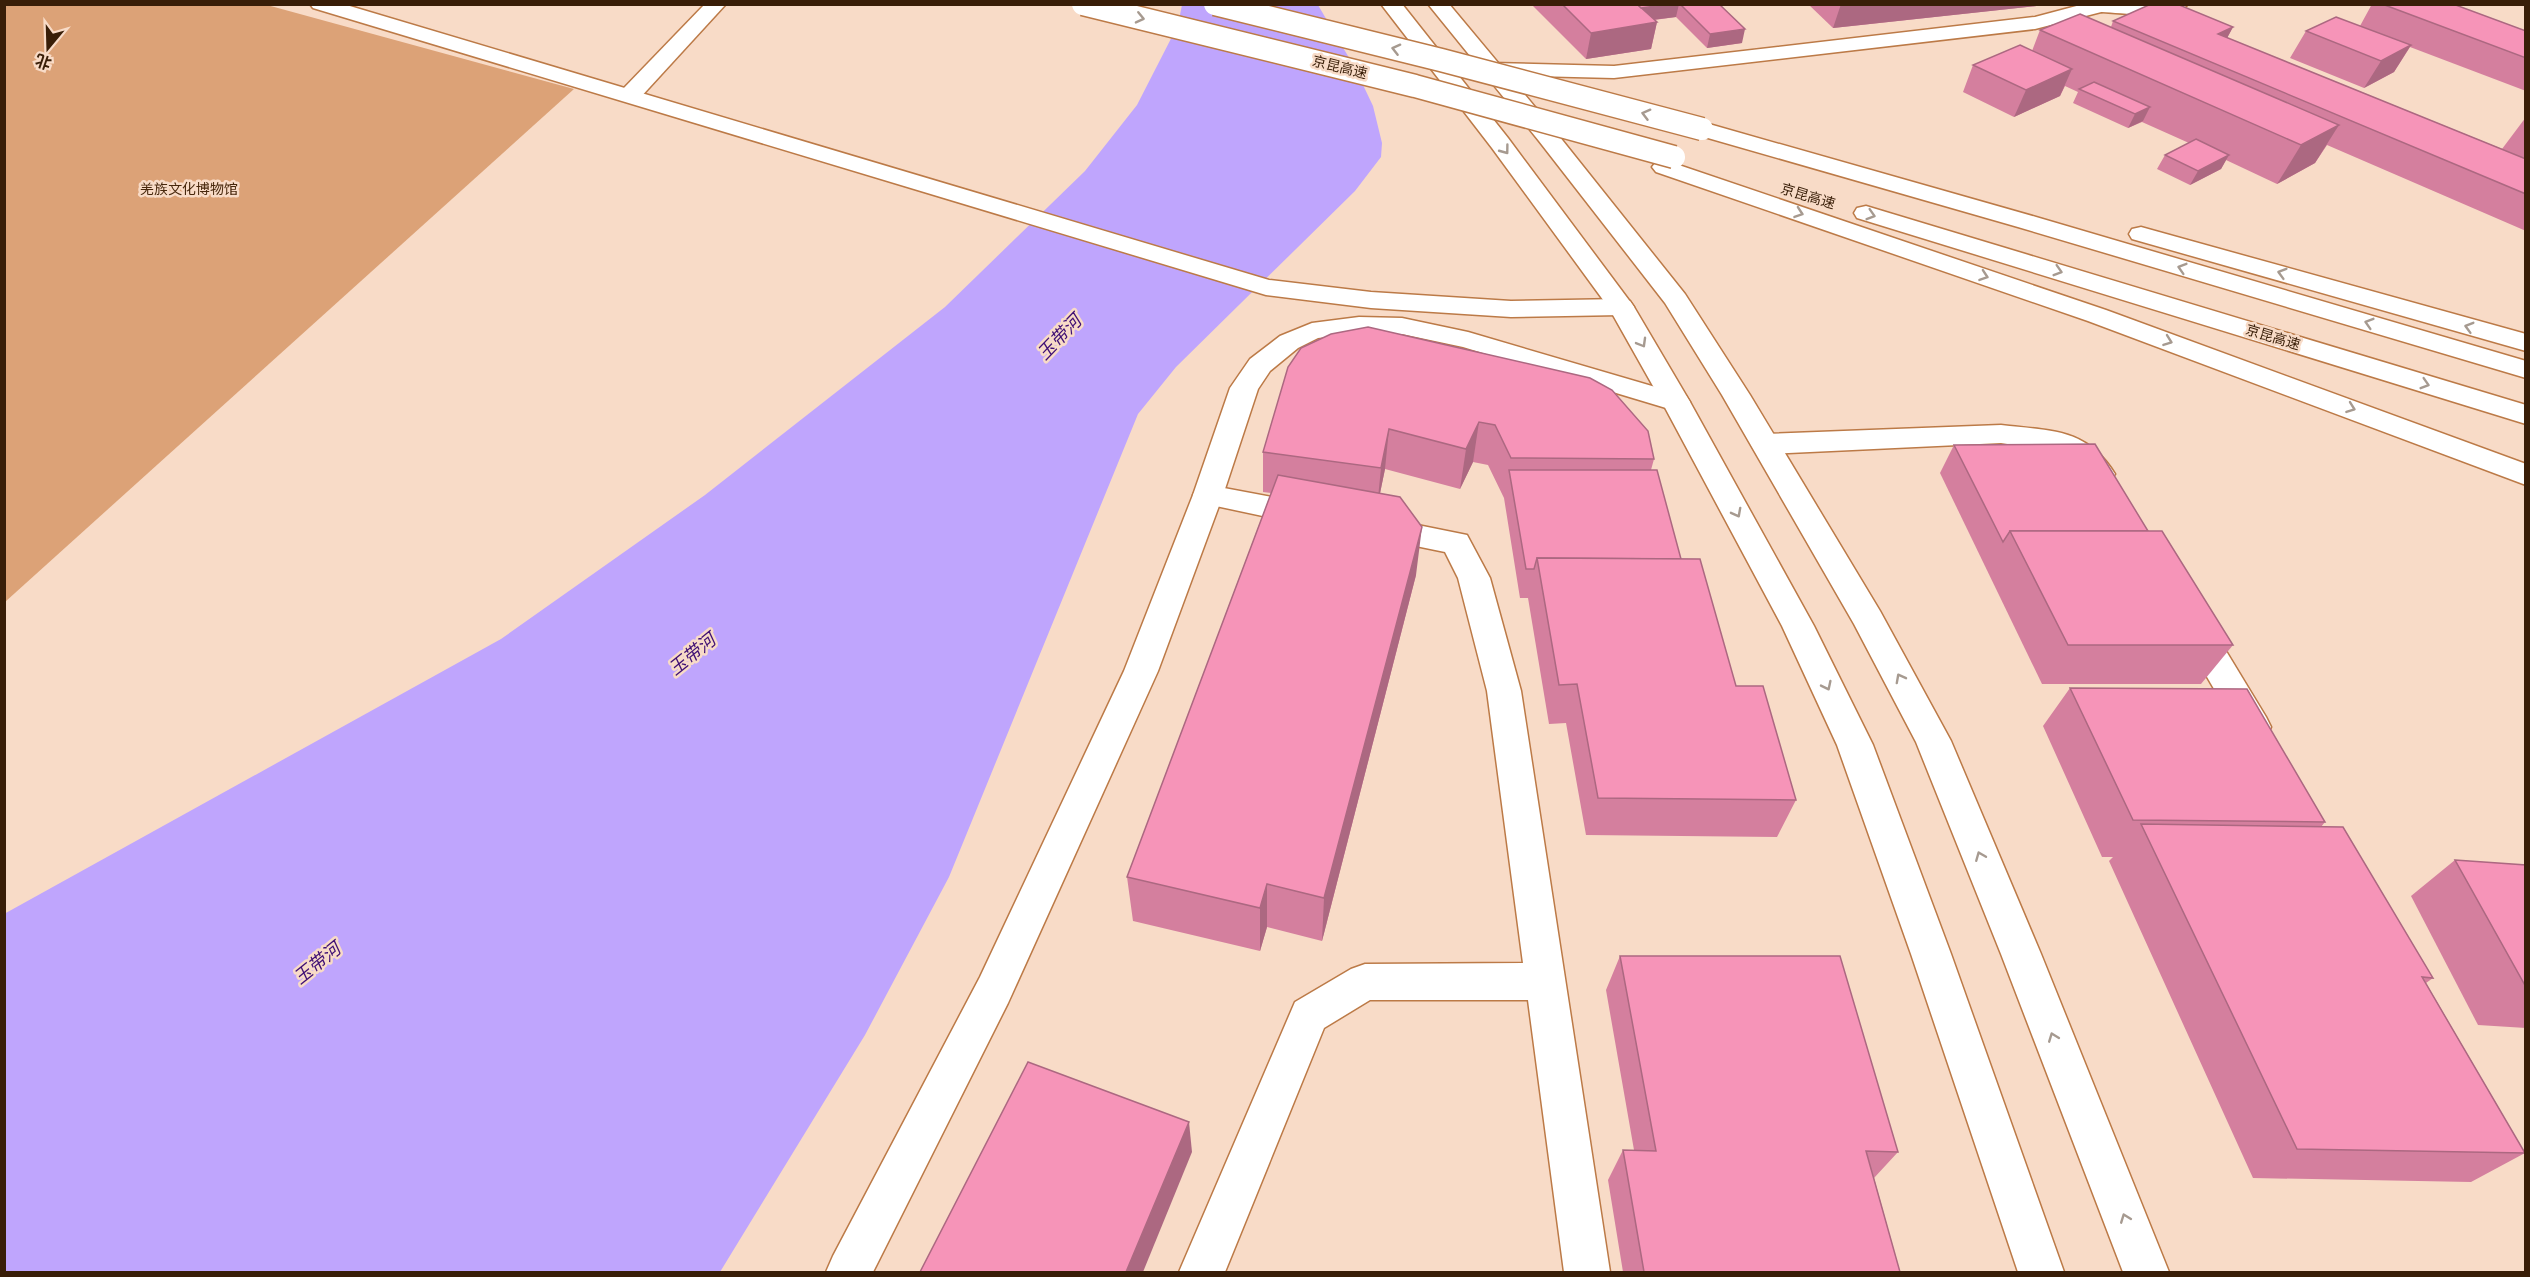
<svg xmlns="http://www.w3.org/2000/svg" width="2530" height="1277" font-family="Roboto,'Noto Sans SC',sans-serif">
<rect width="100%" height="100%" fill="#f8dbc7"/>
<path fill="#dca277" d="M5,4L267,5L574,89L5,602Z"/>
<path fill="#bfa5fd" d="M1182,5H1318L1355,68L1373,106L1382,143L1381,157L1355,191L1176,367L1138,414L949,877L865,1035L720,1272H5L4,914L501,639L705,495L945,307L1085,171L1137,105L1178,25Z"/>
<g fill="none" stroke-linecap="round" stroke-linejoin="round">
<defs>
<g id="service">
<path d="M2093,4H2188C2175,20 2121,13 2102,12L2095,10Z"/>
<path d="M2001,425C2050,431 2086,427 2115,474L2110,481L2100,484L2090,481L2070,458L2058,452L2001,443L1765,454L1755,451L1751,444L1755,437L1765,434Z"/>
<path d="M1208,485L1310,504L1321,508L1325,515L1321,522L1310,526L1197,502L1193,495L1197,488Z"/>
<path d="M1378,517L1467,535L1490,578L1521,691L1610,1272H1564L1528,1000H1370L1324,1028L1225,1272H1179L1295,1002L1351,969L1365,964L1523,963L1487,691L1458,578L1445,552L1367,536L1363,528L1367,520Z"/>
<path d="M2194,615L2206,618L2266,717L2271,727L2266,737L2254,741L2242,737L2178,627L2182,618Z"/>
</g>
<g id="minor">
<path d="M705,4H726L638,100L630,102L622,100L619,95L622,90Z"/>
<path d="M2084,4L2112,6L2109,10L2035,29L1614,78L1491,75L1484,73L1480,69L1484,65L1491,63L1614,66L2035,17Z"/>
<path d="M1359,317L1402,318L1468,332L1686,396L1690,402L1686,408L1676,411L1463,347L1402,334L1359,333L1318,338L1298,348L1270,371L1258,389L1223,495L1158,671L1008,1003L873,1272H826L833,1256L980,977L1124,671L1193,495L1230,388L1250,359L1280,336L1312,323Z"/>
</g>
<path id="tertiary" d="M310,4H343L1269,280L1371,292L1511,301L1621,299L1630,301L1634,307L1630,313L1621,315L1511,317L1371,308L1266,295L313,8Z"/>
<g id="primary">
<path d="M1381,4H1402L1508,138L1634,307L1690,402L1814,626L1873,745L1951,954L2064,1272H2018L1911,954L1837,745L1782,626L1662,402L1609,308L1492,148Z"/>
<path d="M1428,4H1449L1555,131L1685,294L1750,395L1880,611L1951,741L2041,954L2169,1272H2123L2001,954L1916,742L1854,624L1722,395L1665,303L1539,141Z"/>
</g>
<g id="motorway">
<path d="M1702,122L2036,217L2526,361V378L2018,227L1694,134L1691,129L1694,124Z"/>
<path d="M1664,160L2106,310L2526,464V485L2088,321L1656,172L1652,167L1656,162Z"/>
<path d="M1866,206L2526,405V424L1857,218L1854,213L1857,208Z"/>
<path d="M2141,227L2526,334V351L2132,239L2129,234L2132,229Z"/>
</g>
</defs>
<use href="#service" stroke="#bc7a47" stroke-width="3"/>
<use href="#minor" stroke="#bc7a47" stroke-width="3"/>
<use href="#tertiary" stroke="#bc7a47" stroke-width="3"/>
<use href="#primary" stroke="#bc7a47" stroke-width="3"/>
<use href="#motorway" stroke="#bc7a47" stroke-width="3"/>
<use href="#service" fill="#fff" fill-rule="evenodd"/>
<use href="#minor" fill="#fff" fill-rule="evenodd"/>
<use href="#tertiary" fill="#fff" fill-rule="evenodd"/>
<use href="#primary" fill="#fff" fill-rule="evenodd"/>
<use href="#motorway" fill="#fff" fill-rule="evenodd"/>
<defs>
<g id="motorway-bridge">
<path d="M1083,4L1415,86L1674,157"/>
<path d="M1215,4L1441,60L1702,129"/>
</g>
</defs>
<use href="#motorway-bridge" stroke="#bc7a47" stroke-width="25" stroke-linecap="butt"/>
<use href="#motorway-bridge" stroke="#fff" stroke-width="22"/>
</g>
<g fill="#d47f9e">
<path d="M1531,4H1719L1742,43L1707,48L1676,17L1654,20L1657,22L1651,49L1586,59Z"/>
<path d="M1808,4H2055L1833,28Z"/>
<path d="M2372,4H2453L2526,31V91L2410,47L2394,72L2364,88L2290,58L2306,31L2360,26Z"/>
<path d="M2113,21L2233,27L2227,38L2502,149L2526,117V231L2327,145L2315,163L2277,184L2226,160L2221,169L2190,185L2157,169L2165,155L2189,143L2142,122L2128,128L2073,103L2078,92L2065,86L2060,96L2014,117L1963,92L1973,65L2032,51L2040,30L2111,27Z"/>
<path d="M1288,367L1654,459L1651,470L1681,559L1736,686L1796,800L1777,837L1586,835L1566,723L1549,724L1528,598H1520L1504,498L1488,465L1473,462L1460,489L1385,469L1380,493L1416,575L1322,941L1267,927L1260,951L1133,921L1127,877L1271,493L1263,492V452Z"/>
<path d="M1954,445L2148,531L2233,645L2201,684H2042L1940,473Z"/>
<path d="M2070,688L2325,822L2321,827L2433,978L2426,983L2525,1153L2471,1182L2253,1178L2109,861L2113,857H2102L2043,726Z"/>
<path d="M2455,860L2526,865V1028L2478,1025L2411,896Z"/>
<path d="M1620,956L1898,1152L1874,1178L1900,1272H1623L1608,1180L1623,1150H1634L1606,990Z"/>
</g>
<g fill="#ac6881">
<path d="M1671,4H1679L1676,17L1627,23L1629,10Z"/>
<path d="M1841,4H2055L1833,28Z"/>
<path d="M1657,22L1651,49L1586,59L1591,33Z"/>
<path d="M2233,27L2219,53L2204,60L2218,34Z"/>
<path d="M1745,29L1742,43L1707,48L1710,34Z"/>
<path d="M2411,45L2394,72L2364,88L2381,61Z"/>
<path d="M2072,69L2060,96L2014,117L2026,90Z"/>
<path d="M2150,107L2143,121L2128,128L2135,114Z"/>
<path d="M2339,125L2315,163L2277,184L2301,145Z"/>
<path d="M2229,155L2221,169L2190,185L2198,171Z"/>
<path d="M1479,422L1473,462L1460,489L1466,449Z"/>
<path d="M1389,429L1385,469L1377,508L1381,468Z"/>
<path d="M1422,527L1416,575L1322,941L1324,898Z"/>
<path d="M1267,884V927L1260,951V908Z"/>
<path d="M1189,1122L1192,1152L1143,1272H1126Z"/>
</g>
<g fill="#f694b8" stroke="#ac6881" stroke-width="1.5">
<path d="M1562,4H1637L1657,22L1591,33Z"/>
<path d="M1637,4H1671L1641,8Z"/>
<path d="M1680,4H1719L1745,29L1710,34Z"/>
<path d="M2151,4H2177L2233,27L2218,34L2526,159V194L2113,21Z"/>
<path d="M2382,4H2453L2526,31V58Z"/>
<path d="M2080,14L2339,125L2301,145L2040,30Z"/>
<path d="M2336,17L2411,45L2381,61L2306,31Z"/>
<path d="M2020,45L2072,69L2026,90L1973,65Z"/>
<path d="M2094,82L2150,107L2135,114L2079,89Z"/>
<path d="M2196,139L2229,155L2198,171L2165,155Z"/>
<path d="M1368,327L1590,378L1612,390L1648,431L1654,459L1511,458L1495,425L1479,422L1466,449L1389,429L1381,468L1263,452L1288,367L1301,348L1331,334Z"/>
<path d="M2095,444L2148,531H2010L2003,542L1954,445Z"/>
<path d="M1509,470H1657L1681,559L1537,558L1534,569H1526Z"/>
<path d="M1278,475L1400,497L1422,527L1324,898L1267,884L1260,908L1127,877Z"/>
<path d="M2010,531H2162L2233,645H2068Z"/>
<path d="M1537,558L1700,559L1736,686H1763L1796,800L1598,798L1577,684L1559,685Z"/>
<path d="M2070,688L2247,689L2325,822L2133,820Z"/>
<path d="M2141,824L2343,827L2433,978L2422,977L2525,1153L2297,1149Z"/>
<path d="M2455,860L2526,865V987Z"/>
<path d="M1620,956H1840L1898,1152L1866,1151L1900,1272H1644L1623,1150L1656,1151Z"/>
<path d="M1028,1062L1189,1122L1126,1272H920Z"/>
</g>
<defs><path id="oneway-chevron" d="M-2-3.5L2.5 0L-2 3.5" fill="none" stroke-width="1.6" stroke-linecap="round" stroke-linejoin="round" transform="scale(1.5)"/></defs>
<g stroke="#a69a90">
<use href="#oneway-chevron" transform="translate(1140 18) rotate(13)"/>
<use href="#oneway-chevron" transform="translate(1396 49) rotate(-166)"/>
<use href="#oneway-chevron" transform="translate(1646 114) rotate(-165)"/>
<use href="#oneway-chevron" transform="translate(1505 150) rotate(53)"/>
<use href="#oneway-chevron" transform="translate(1799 213) rotate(19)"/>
<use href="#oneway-chevron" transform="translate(1871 215) rotate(17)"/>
<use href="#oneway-chevron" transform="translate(2182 268) rotate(-163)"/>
<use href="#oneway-chevron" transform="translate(2058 271) rotate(17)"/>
<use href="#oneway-chevron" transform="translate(2282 273) rotate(-164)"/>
<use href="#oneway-chevron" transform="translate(1984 276) rotate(19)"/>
<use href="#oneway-chevron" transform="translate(2369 323) rotate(-163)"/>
<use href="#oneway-chevron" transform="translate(2469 327) rotate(-164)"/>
<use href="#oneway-chevron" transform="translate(2168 341) rotate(20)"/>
<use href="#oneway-chevron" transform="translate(1642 343) rotate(60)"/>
<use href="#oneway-chevron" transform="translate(2425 384) rotate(17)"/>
<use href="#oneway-chevron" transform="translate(2351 408) rotate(20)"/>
<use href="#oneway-chevron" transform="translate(1737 513) rotate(62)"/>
<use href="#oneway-chevron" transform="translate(1900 678) rotate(-118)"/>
<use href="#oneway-chevron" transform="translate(1827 686) rotate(64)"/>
<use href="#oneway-chevron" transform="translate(1980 856) rotate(-112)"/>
<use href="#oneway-chevron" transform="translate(2053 1037) rotate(-111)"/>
<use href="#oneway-chevron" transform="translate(2125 1218) rotate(-111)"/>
</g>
<g text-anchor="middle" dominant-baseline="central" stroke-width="5" stroke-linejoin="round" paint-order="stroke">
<g font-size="14" fill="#391e08" stroke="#f8dbc7">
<text transform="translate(1340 67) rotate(14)">京昆高速</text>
<text transform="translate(1808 196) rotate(17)">京昆高速</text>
<text transform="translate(2273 337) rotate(17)">京昆高速</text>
</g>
<g font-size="14" fill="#47270c" stroke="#f8dbc7">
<text x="189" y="189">羌族文化博物馆</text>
</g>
<g font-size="18" font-style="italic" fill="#3e0e74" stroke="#f8dbc7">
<text transform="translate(1059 337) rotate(-46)">玉带河</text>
<text transform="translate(692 654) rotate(-39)">玉带河</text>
<text transform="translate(317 963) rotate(-39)">玉带河</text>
</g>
</g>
<rect width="2530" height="1277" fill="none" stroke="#391e08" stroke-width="12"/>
<g transform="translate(48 48) rotate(199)" stroke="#f8dbc7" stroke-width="4.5" paint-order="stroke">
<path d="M0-4.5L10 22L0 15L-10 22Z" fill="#391e08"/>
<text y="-9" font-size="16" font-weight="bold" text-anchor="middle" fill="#391e08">北</text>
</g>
</svg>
